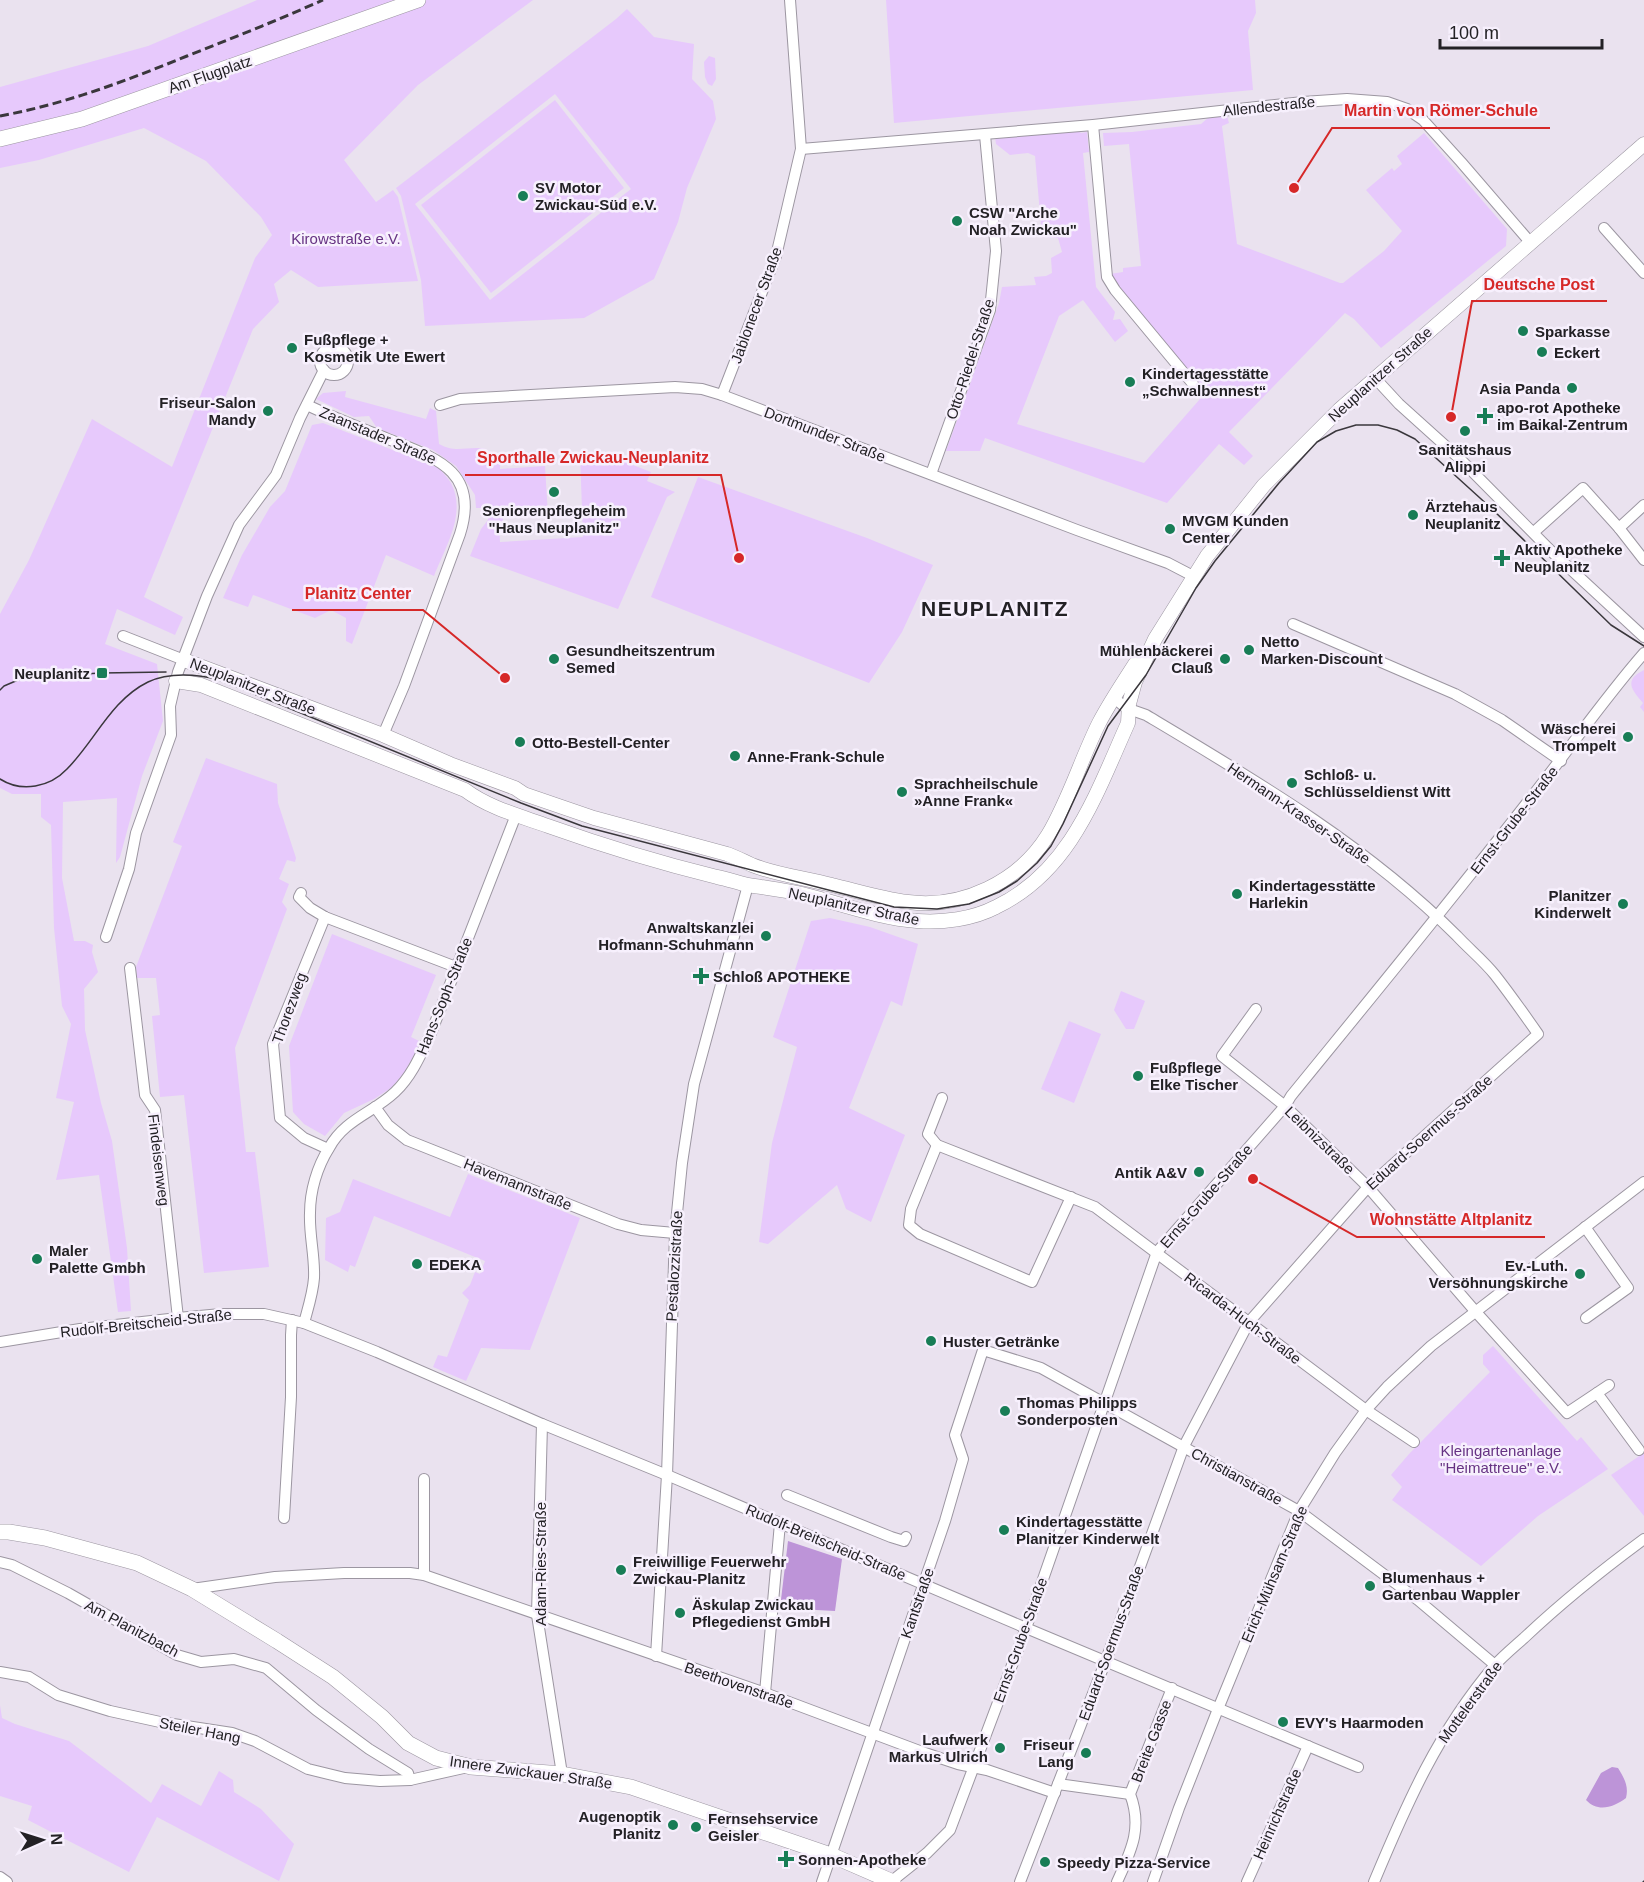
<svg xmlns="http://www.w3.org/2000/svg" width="1644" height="1882" font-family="Helvetica,sans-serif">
<rect width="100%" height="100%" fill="#eae2ef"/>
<g fill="#e7c9fc" fill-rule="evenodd">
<path d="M257,0H533L418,85L344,160L376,202L393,190L398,197L418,281L318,287L291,270L274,284L279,302L253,329L144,597L183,617L175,635L117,609L105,644L157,664L163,721L142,776L120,857L116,863L117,798L63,802L62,878L74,941H85L93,945L92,952L98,972L84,989L85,1030L101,1103L112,1141L127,1248L131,1311L118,1312L99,1175L56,1180L74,1102L56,1098L71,1024L62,1006L54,928L51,825L41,817V794H12L0,788V614L29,560L92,419L172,467L255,258L272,235L261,217L206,161L144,128L39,160L0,168V87L148,46Z"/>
<path d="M886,0H1255L1256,13L1248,31L1253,90L894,123Z"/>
<path d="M627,9L654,37L694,44L692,79L713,101L716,119L687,188L678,222L654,279L584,318L425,326L421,280L401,196L396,188L616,19ZM555,94L631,189L490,300L415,204Z"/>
<path d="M709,56L715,58L716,79L712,86L708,84L705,77L704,62Z"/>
<path d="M555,100L624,188L491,293L421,205Z"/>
<path d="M1227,116L1229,123L1222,126L1237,244L1340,283H1343L1384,251L1402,231L1366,190L1392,168L1394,171L1402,164L1397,156L1424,133L1507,229L1506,246L1381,348L1354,319L1345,313L1229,432L1253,456L1244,465L1219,444L1167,503L985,438L980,451H946L999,303L1002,287L1036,285L1034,277L1046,276L1052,273L1051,258L1062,252L1058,238L1042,237L1035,156L1028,153L1010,155L996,144L995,137L1075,129L1081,133L1087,132L1089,152L1083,153L1096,287L1115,312L1113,320L1120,319L1128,331L1115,342L1083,300L1059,316L1017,424L1144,463L1200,399L1191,389L1196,380L1116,287L1110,274L1123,272V268L1141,266L1129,144L1104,146L1103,133L1132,132L1201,124L1208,118Z"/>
<path d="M346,391L345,397L426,419L430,408L436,411L439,444C457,454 468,445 486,449L487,462L500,461V469L545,466L548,515L503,517V525H499L500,542L583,537L580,454H589L590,462L599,461V453H609V456L651,472L647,481L675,492L667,497L618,609L470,556L481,529L488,520L486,508H476L475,495L456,466L433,450L377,428L369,416L354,417L316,399L323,393Z"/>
<path d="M323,423L439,468C443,473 448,478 451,483C467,513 445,548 434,576L386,555L352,644L346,641V618L331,610L315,618L253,595L248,607L223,598L242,555L270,507L285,491L312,425Z"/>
<path d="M698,477L867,538L933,565L902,632L869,683L651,597Z"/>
<path d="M1644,670V712L1640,707L1643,703C1632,690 1623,680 1644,670Z"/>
<path d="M206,758L277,784L278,803L296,858L295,862L287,860L279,879L289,884L282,902L287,909L235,1048L246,1152H255L269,1267L204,1273L184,1095L160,1097L152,1016L160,1015L156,978H137L136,967L182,846L173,842Z"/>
<path d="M830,918L870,927L918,944L902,1006L891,1001L849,1108L905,1135L871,1222L846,1209L837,1185L768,1244L759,1242L772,1143L797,1047L773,1037L811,921Z"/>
<path d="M332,934L436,975L411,1037L421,1042L404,1073L391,1088L374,1099L344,1113L325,1136L304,1124L293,1112L289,1046Z"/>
<path d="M1121,991L1145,1001L1134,1029H1126L1114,1010Z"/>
<path d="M1069,1021L1101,1034L1074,1103L1041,1089Z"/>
<path d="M468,1174L580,1218L530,1350L481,1348L466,1381L433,1367L438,1355L447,1357L469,1300L462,1293L470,1285L475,1272L480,1274L485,1261L374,1216L355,1267L350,1265L348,1272L325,1260L326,1218L340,1212L353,1179L450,1217Z"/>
<path d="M1493,1346L1577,1441L1581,1437L1608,1469L1538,1516L1481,1566L1392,1500L1402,1487L1391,1475L1409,1454L1490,1372L1483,1364V1355Z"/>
<path d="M1644,1453V1516L1611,1475Z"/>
<path d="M0,1705L2,1718L15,1724L69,1741L151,1803L162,1784L201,1806L219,1771L233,1780L234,1792L261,1809L294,1844L279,1881L157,1817L129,1872L28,1820L32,1806L0,1796Z"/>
</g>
<g fill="#bd94d8">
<path d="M788,1541L842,1559L835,1611L780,1608Z"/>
<path d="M1612,1767L1618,1768C1624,1778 1629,1786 1626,1798C1614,1807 1598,1813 1586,1800L1601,1773Z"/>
</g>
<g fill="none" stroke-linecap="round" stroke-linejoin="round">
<defs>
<g id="minor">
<path d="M1093,125L1107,277L1115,290L1193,384"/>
<path d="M801,149L1093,125L1303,102L1347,99L1387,102L1407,109L1423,120L1461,162L1530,242"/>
<path d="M1604,228L1644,273"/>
<circle cx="334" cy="361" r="14"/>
<path d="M1375,378L1399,404L1460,459L1551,551L1644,637"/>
<path d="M722,395L776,256L801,149L790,0"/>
<path d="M307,405C334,418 361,428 388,439C436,458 480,471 460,534L404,686L383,735"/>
<path d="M440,405L460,399L675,387L702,389L722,395L1077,530L1168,563L1193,576"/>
<path d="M931,474L990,310L996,251L985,135"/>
<path d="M1619,528L1644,505"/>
<path d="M1534,532L1583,488L1619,528L1644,560"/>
<path d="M1293,624L1455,694L1502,720L1561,761"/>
<path d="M123,636L184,660"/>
<path d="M301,893L299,897L310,908L325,917L456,967"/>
<path d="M325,917L273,1044L280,1118L304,1138L328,1149"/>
<path d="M106,937L129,869L136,833L171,735L170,706L178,672L207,596L239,525L276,475L300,418L324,370"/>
<path d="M130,968L145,1095L155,1110L178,1318"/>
<path d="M1256,1009L1222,1056L1285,1106L1368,1187L1475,1311L1567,1413L1609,1385"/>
<path d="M942,1098L928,1134L937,1145L1095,1207L1366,1410L1414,1442"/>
<path d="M375,1107L388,1125L407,1140L618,1224L641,1230L675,1233"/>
<path d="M937,1145L911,1209L909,1225L920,1234L1032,1282L1071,1197"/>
<path d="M1585,1227L1628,1288L1586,1318"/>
<path d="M304,1323C308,1308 313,1293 314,1278C315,1256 309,1235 310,1213C310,1191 317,1167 329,1148C345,1119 373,1113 395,1092C412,1076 421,1054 431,1033L516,815"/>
<path d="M0,1342L80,1329L178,1318L221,1314H264L304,1323L377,1352L542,1424L667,1475L1026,1628L1358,1767"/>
<path d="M1597,1393L1639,1450"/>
<path d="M542,1424L537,1615L562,1774"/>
<path d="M787,1495L891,1537L904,1541L906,1537"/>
<path d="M284,1518L291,1397V1335L292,1320"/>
<path d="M0,1562L12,1565L68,1593L177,1655L201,1662L234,1659L266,1668L316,1710L369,1749L408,1773L410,1780"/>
<path d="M424,1575V1479"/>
<path d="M192,1589L275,1577L344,1573H410L424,1575L765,1693L925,1753L958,1764L987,1770L1055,1793"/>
<path d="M656,1656L667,1475L675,1233L682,1163L694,1084L748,885"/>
<path d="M0,1672L29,1677L58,1695L110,1711L160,1722L232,1733L255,1741L308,1769L345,1778L380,1781L410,1780L468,1767"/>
<path d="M765,1693L780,1523"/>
<path d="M1058,1784L1130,1794"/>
<path d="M0,1877L7,1882"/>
<path d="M892,1881L927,1853L950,1830L1026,1628L1157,1252L1285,1106L1291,1096C1370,999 1449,903 1526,804C1566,754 1602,701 1644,653"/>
<path d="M822,1882L945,1521L963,1459L955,1435L983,1350L1041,1368L1299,1511L1418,1600L1495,1665"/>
<path d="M1020,1882L1106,1660L1184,1446L1249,1322L1368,1187L1538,1034C1524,1014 1510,994 1495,975C1484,961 1469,949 1457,936C1366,845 1255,780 1146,715L1126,708L1113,697"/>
<path d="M1117,1882C1131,1851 1143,1828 1130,1794L1172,1688"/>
<path d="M1153,1882L1179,1808L1218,1709L1299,1511L1335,1453L1366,1410L1387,1387L1431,1346L1644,1182"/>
<path d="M1247,1882L1308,1746"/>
<path d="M1374,1882C1407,1803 1438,1732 1494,1666C1503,1656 1514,1647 1524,1638C1562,1602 1602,1570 1644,1539"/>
</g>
<g id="tertiary">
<path d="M184,660L383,735L450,764L515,788L524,794L594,818L727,854C736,857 743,861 752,865C777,875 806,878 832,885C857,891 882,899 908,902C962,909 1019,882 1048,835C1069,800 1081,759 1099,723C1110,702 1123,683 1135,664"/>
<path d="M176,681L201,685L465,790C489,808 520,816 548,826C604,846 660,863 717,877C728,879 738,883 748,885C766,888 784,890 802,894C839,903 878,918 917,921C943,923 973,919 996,907C1071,871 1096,794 1128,723L1129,704L1135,682L1155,639L1207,556L1264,485L1339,410L1644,144"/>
</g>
<g id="secondary">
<path d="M0,139L82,119L418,0"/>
<path d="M0,1532H9L45,1538L137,1563L192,1589L277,1641L333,1677L382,1717L408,1743L436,1758L471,1767L562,1774L631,1787L831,1855L893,1882"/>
</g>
</defs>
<use href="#minor" stroke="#9c96a1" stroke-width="12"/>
<use href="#tertiary" stroke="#9c96a1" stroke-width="15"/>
<use href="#secondary" stroke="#9c96a1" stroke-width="16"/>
<use href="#minor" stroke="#fff" stroke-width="10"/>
<use href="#tertiary" stroke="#fff" stroke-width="14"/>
<use href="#secondary" stroke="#fff" stroke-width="15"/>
<g stroke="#3a373c" stroke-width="1.5">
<path d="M0,690L4,686L25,677L102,673L166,672"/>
<path d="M0,779C22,793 50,787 67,769C95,741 111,700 148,682C169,672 197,674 220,680L521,803L582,826L894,907L937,909L969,904L999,892L1017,881L1037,863L1051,846L1063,824L1108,726L1146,675L1196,588L1215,561L1279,483L1317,442L1336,431L1356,425H1378L1397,430L1415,439L1491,508L1611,625L1644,646"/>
<path d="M1643,1882L1644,1881"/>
</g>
<path stroke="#3a373c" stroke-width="3" stroke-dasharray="9 4.5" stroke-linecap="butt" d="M0,116C65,104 126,81 187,56C233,38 278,20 323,0"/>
</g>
<g fill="#187d56" stroke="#f7f0fd" stroke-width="2">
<circle cx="523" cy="196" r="6"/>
<circle cx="957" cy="221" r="6"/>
<circle cx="1523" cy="331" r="6"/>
<circle cx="292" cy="348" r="6"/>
<circle cx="1542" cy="352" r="6"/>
<circle cx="1130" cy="382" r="6"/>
<circle cx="1572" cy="388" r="6"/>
<circle cx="268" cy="411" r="6"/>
<path d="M1482 407h6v6h6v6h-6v6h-6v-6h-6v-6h6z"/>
<circle cx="1465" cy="431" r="6"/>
<circle cx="554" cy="492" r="6"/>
<circle cx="1413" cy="515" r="6"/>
<circle cx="1170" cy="529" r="6"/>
<path d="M1499 549h6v6h6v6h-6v6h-6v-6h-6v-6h6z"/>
<circle cx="1249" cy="650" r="6"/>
<circle cx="554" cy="659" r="6"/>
<circle cx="1225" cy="659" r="6"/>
<rect x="96" y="667" width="12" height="12" rx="3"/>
<circle cx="1628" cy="737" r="6"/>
<circle cx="520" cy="742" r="6"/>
<circle cx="735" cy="756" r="6"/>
<circle cx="1292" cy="783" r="6"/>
<circle cx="902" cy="792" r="6"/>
<circle cx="1237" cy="894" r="6"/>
<circle cx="1623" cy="904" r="6"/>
<circle cx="766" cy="936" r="6"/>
<path d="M698 967h6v6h6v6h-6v6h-6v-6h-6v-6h6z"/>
<circle cx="1138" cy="1076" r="6"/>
<circle cx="1199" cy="1172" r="6"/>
<circle cx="37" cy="1259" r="6"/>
<circle cx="417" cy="1264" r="6"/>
<circle cx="1580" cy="1274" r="6"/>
<circle cx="931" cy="1341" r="6"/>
<circle cx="1005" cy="1411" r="6"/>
<circle cx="1004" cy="1530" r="6"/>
<circle cx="621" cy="1570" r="6"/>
<circle cx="1370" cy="1586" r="6"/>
<circle cx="680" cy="1613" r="6"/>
<circle cx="1283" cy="1722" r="6"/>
<circle cx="1000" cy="1748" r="6"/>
<circle cx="1086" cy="1753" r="6"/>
<circle cx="673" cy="1825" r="6"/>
<circle cx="696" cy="1827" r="6"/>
<path d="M783 1850h6v6h6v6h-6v6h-6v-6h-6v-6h6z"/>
<circle cx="1045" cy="1862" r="6"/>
</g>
<g text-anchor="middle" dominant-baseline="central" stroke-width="5" stroke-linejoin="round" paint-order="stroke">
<g font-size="15" fill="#232125" stroke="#f7f0fd">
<text transform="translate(210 74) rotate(-19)">Am Flugplatz</text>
<text transform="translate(1269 106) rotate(-6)">Allendestraße</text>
<text transform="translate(756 305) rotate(-70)">Jablonecer Straße</text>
<text transform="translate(970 359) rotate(-72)">Otto-Riedel-Straße</text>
<text transform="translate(1380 374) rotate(-42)">Neuplanitzer Straße</text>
<text transform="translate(825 434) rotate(21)">Dortmunder Straße</text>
<text transform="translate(378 435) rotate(23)">Zaanstader Straße</text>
<text transform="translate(253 686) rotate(21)">Neuplanitzer Straße</text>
<text transform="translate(1299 813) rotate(34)">Hermann-Krasser-Straße</text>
<text transform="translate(1514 820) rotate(-52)">Ernst-Grube-Straße</text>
<text transform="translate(854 906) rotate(12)">Neuplanitzer Straße</text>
<text transform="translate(444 996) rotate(-68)">Hans-Soph-Straße</text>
<text transform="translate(289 1008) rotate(-70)">Thorezweg</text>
<text transform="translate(1429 1132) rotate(-42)">Eduard-Soermus-Straße</text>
<text transform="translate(1320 1140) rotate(44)">Leibnizstraße</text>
<text transform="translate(159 1160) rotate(83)">Findeisenweg</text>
<text transform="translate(518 1184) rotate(22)">Havemannstraße</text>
<text transform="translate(1206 1196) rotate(-49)">Ernst-Grube-Straße</text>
<text transform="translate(674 1266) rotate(-87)">Pestalozzistraße</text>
<text transform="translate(1243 1318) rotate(37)">Ricarda-Huch-Straße</text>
<text transform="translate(146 1323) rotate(-6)">Rudolf-Breitscheid-Straße</text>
<text transform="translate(1237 1476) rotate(29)">Christianstraße</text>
<text transform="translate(826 1542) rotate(23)">Rudolf-Breitscheid-Straße</text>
<text transform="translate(540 1564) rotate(-90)">Adam-Ries-Straße</text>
<text transform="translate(1274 1574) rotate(-67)">Erich-Mühsam-Straße</text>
<text transform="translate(917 1603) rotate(-71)">Kantstraße</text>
<text transform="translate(132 1628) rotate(28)">Am Planitzbach</text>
<text transform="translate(1020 1640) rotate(-70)">Ernst-Grube-Straße</text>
<text transform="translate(1111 1643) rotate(-70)">Eduard-Soermus-Straße</text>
<text transform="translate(739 1685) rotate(19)">Beethovenstraße</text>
<text transform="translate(1470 1702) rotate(-54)">Mottelerstraße</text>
<text transform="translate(200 1730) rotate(11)">Steiler Hang</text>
<text transform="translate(1151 1741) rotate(-69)">Breite Gasse</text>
<text transform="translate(531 1772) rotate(8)">Innere Zwickauer Straße</text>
<text transform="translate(1277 1814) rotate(-66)">Heinrichstraße</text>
</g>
<g font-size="15" font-weight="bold" fill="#232125" stroke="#f7f0fd" text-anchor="start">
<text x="535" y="187">SV Motor<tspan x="535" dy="17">Zwickau-Süd e.V.</tspan></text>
<text x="969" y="212">CSW "Arche<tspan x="969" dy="17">Noah Zwickau"</tspan></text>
<text x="1535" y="331">Sparkasse</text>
<text x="304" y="339">Fußpflege +<tspan x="304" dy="17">Kosmetik Ute Ewert</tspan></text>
<text x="1554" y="352">Eckert</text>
<text x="1142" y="373">Kindertagesstätte<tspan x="1142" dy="17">„Schwalbennest“</tspan></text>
<text x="1560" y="388" text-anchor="end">Asia Panda</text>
<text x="256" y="402" text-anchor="end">Friseur-Salon<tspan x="256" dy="17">Mandy</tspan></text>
<text x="1497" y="407">apo-rot Apotheke<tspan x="1497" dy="17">im Baikal-Zentrum</tspan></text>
<text x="1465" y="449" text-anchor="middle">Sanitätshaus<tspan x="1465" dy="17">Alippi</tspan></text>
<text x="1425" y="506">Ärztehaus<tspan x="1425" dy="17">Neuplanitz</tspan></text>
<text x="554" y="510" text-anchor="middle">Seniorenpflegeheim<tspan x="554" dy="17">"Haus Neuplanitz"</tspan></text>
<text x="1182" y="520">MVGM Kunden<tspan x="1182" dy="17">Center</tspan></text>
<text x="1514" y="549">Aktiv Apotheke<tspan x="1514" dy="17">Neuplanitz</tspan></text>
<text x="1261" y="641">Netto<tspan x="1261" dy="17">Marken-Discount</tspan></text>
<text x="566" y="650">Gesundheitszentrum<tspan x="566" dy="17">Semed</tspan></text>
<text x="1213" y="650" text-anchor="end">Mühlenbäckerei<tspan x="1213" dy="17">Clauß</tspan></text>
<text x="90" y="673" text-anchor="end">Neuplanitz</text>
<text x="1616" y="728" text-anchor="end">Wäscherei<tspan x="1616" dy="17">Trompelt</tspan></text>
<text x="532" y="742">Otto-Bestell-Center</text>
<text x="747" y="756">Anne-Frank-Schule</text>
<text x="1304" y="774">Schloß- u.<tspan x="1304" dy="17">Schlüsseldienst Witt</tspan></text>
<text x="914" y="783">Sprachheilschule<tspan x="914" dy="17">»Anne Frank«</tspan></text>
<text x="1249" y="885">Kindertagesstätte<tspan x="1249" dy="17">Harlekin</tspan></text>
<text x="1611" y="895" text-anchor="end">Planitzer<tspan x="1611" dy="17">Kinderwelt</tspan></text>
<text x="754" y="927" text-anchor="end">Anwaltskanzlei<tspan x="754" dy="17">Hofmann-Schuhmann</tspan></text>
<text x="713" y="976">Schloß APOTHEKE</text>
<text x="1150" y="1067">Fußpflege<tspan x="1150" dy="17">Elke Tischer</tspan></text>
<text x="1187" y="1172" text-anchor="end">Antik A&amp;V</text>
<text x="49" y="1250">Maler<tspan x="49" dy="17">Palette Gmbh</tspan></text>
<text x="429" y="1264">EDEKA</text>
<text x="1568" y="1265" text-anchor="end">Ev.-Luth.<tspan x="1568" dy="17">Versöhnungskirche</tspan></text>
<text x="943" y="1341">Huster Getränke</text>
<text x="1017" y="1402">Thomas Philipps<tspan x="1017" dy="17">Sonderposten</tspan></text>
<text x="1016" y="1521">Kindertagesstätte<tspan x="1016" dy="17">Planitzer Kinderwelt</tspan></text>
<text x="633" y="1561">Freiwillige Feuerwehr<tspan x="633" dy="17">Zwickau-Planitz</tspan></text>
<text x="1382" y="1577">Blumenhaus +<tspan x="1382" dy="17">Gartenbau Wappler</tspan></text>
<text x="692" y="1604">Äskulap Zwickau<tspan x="692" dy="17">Pflegedienst GmbH</tspan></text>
<text x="1295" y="1722">EVY's Haarmoden</text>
<text x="988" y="1739" text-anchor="end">Laufwerk<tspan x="988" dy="17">Markus Ulrich</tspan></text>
<text x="1074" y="1744" text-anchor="end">Friseur<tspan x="1074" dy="17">Lang</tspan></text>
<text x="661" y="1816" text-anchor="end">Augenoptik<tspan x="661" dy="17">Planitz</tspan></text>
<text x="708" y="1818">Fernsehservice<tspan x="708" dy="17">Geisler</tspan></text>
<text x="798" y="1859">Sonnen-Apotheke</text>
<text x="1057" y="1862">Speedy Pizza-Service</text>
</g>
<g font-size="15" fill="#663283" stroke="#f7f0fd">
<text x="346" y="238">Kirowstraße e.V.</text>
<text x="1501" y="1450">Kleingartenanlage<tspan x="1501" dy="17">"Heimattreue" e.V.</tspan></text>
</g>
<g font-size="21" font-weight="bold" letter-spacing="1.5" fill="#232125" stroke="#f7f0fd">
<text x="995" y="608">NEUPLANITZ</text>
</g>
</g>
<path fill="none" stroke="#d62828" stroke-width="2" d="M1294 188L1332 128H1550M1451 417L1472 301H1607M739 558L721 475H465M505 678L423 610H292M1253 1179L1357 1237H1545"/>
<g fill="#d62828" stroke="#f7f0fd" stroke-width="2">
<circle cx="1294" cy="188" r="6"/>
<circle cx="1451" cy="417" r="6"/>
<circle cx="739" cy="558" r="6"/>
<circle cx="505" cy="678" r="6"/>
<circle cx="1253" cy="1179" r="6"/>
</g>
<g font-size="16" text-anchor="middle" font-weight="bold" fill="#d62828" stroke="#f7f0fd" stroke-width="5" stroke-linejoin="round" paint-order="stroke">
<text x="1441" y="116">Martin von Römer-Schule</text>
<text x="1539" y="290">Deutsche Post</text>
<text x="593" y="463">Sporthalle Zwickau-Neuplanitz</text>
<text x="358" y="599">Planitz Center</text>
<text x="1451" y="1225">Wohnstätte Altplanitz</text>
</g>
<g transform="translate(42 1840) rotate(87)" stroke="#f7f0fd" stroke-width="4.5" paint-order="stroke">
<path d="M0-4.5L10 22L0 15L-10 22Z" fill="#232125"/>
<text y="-9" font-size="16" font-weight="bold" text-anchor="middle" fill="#232125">N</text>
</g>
<path d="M1440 39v9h162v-9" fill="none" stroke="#232125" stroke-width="3"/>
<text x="1449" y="39" font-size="18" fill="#232125" stroke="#f7f0fd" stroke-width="4.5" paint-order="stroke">100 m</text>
</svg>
